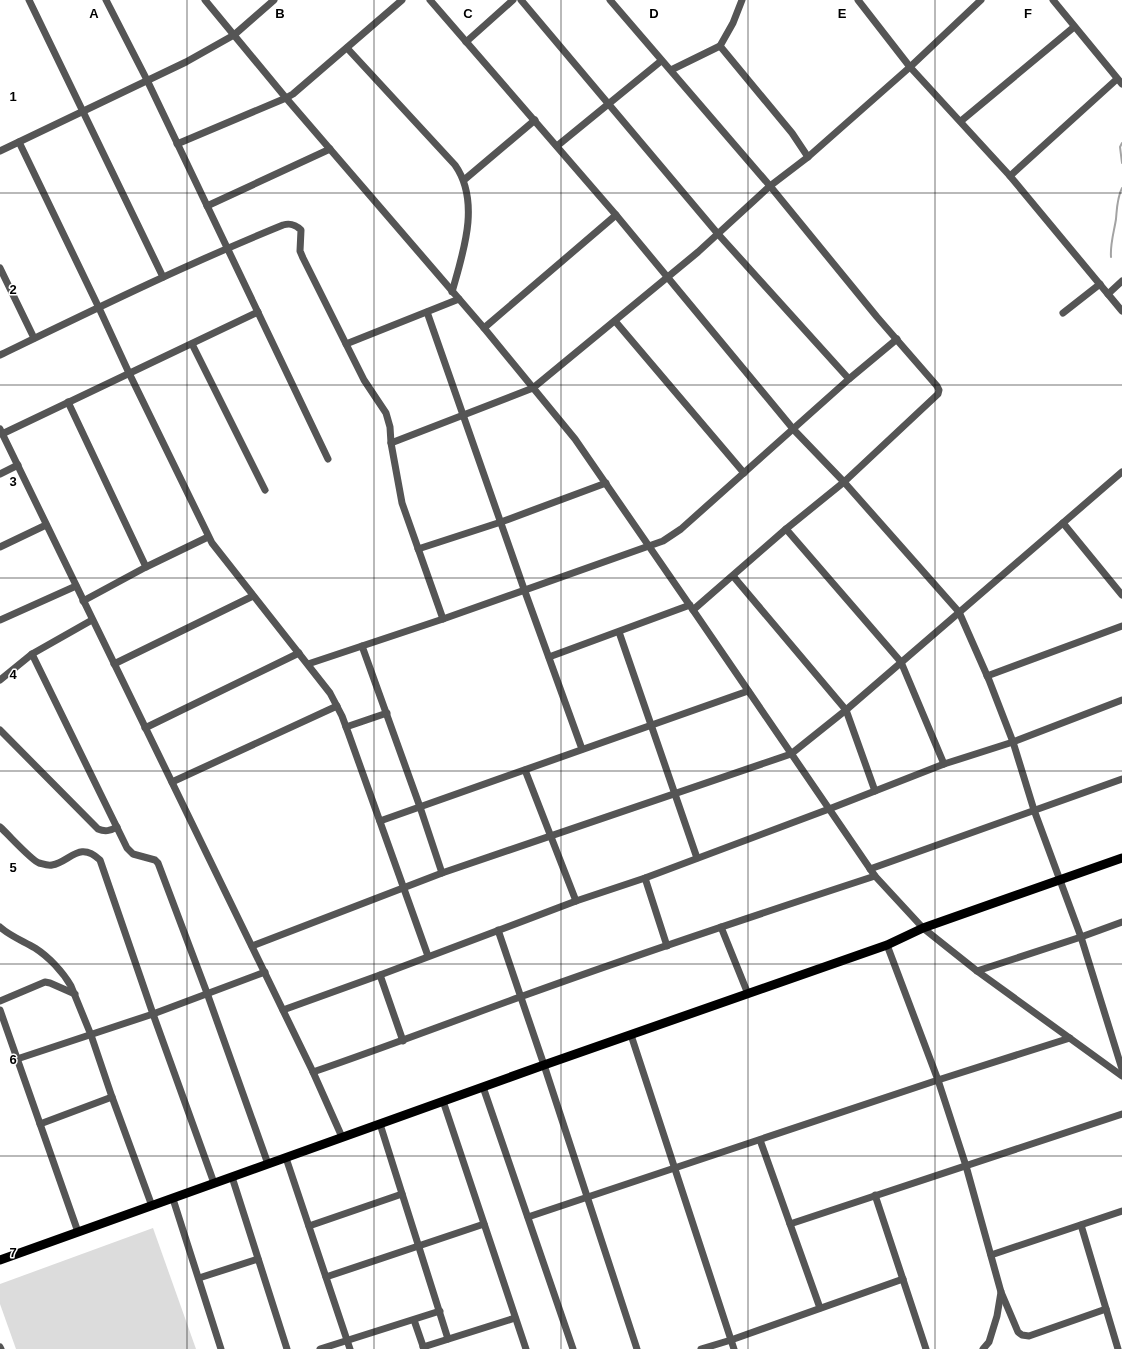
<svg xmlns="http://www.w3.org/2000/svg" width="1122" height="1349" font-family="Arial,sans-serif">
<rect width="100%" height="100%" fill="#fff"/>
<path fill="#dcdcdc" d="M153,1228L196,1349H16L0,1304V1284Z"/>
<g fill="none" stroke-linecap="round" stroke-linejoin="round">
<g stroke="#a3a3a3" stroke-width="2">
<path d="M1122,143L1120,147L1122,163"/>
<path d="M1111,257C1110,244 1114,232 1116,219C1117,208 1117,198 1122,188"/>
</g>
<g stroke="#555" stroke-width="7">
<path d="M29,0L163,277"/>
<path d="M106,0L147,80L328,459"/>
<path d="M205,0L286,98L484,328L575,439L693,610L875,876L923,928L977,971L1122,1076"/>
<path d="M430,0L616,215L794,430L844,482L959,612L989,680L1013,742L1034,810L1081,937L1122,1069"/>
<path d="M521,0L718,234L849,379"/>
<path d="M610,0L770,186L877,317L937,386L939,390L938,394L844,482L786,529L693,610"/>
<path d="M858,0L910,67L1010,176L1122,311"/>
<path d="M1053,0L1122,84"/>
<path d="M466,42L513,0"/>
<path d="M720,46L792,133L808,157"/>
<path d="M347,48L455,165C481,202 463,253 452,292"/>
<path d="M671,70L720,46L733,23L742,0"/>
<path d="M961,121L1074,27"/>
<path d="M19,142L99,308L129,373L212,543L330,693L342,716L349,735L428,956"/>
<path d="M177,144L286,98L293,94L402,0"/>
<path d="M557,146L661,61"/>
<path d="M0,151L186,62L234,35L274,0"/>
<path d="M1010,176L1117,79"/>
<path d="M464,180L535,120"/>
<path d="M207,206L330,149"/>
<path d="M0,268L34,338"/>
<path d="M1108,294L1122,281"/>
<path d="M427,312L524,589L582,749"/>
<path d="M1063,313L1100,284"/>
<path d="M615,321L744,473"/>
<path d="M484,328L616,215"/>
<path d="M192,344L265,490"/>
<path d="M346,344L459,299"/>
<path d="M0,355C93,310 187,264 283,225C290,223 295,224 301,230L300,251L303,258L364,380L386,413L390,427L391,443L402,503L443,619"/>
<path d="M68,402L146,567"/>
<path d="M0,429L313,1072L342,1137"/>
<path d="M2,434L258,312"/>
<path d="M391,443L533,388L698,252L770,186L808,157L910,67L981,0"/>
<path d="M0,474L18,465"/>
<path d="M1063,523L1122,595"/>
<path d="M786,529L901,662L944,764"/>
<path d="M0,547L46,525"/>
<path d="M418,549L501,522L606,483"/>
<path d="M733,576L846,710L875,791"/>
<path d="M83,601L146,567L208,537"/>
<path d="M0,620L76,586"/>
<path d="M619,632L697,858"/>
<path d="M362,646L420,807L442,873"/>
<path d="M32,654L127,848L133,854L155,860L158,863L207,993L268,1164"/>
<path d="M549,657L690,605"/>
<path d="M114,664L253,596"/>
<path d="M308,664L443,619L663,541L681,529L849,379L897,339"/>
<path d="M987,676L1122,626"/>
<path d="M0,680L32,654L92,620"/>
<path d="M346,727L387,713"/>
<path d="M145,728L299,653"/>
<path d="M0,730L98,829C105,832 110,831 117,827"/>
<path d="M525,770L576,901"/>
<path d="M172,782L337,706"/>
<path d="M380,821L748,691"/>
<path d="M0,827C8,834 31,860 39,863C43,864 48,866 52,865C70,862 79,840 100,860L153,1014L214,1183"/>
<path d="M870,869L1122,779"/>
<path d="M645,878L667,946"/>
<path d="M0,927C10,936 23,941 35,948C49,957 63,972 71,986L91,1035L112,1097L152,1206"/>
<path d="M721,927L748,994"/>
<path d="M498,930L544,1065L637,1349"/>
<path d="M887,945L938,1080L966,1166L1001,1292L1018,1332L1022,1335L1029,1336L1106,1309"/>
<path d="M252,946L442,873L791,754L846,710L1122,472"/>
<path d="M977,971L1081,937L1122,922"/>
<path d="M380,975L403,1041"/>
<path d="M0,1001L45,982L50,983L75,994"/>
<path d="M0,1010L78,1232"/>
<path d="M283,1010L380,975L576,901L645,878L829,809L944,764L1013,742L1122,700"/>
<path d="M631,1035L734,1349"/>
<path d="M17,1059L153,1014L265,972"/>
<path d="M313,1072C383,1048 451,1022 520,997C638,954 756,915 875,876"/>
<path d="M483,1087L573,1349"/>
<path d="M443,1101L526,1349"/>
<path d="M40,1124L112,1097"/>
<path d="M380,1124L448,1339"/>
<path d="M760,1140L820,1308"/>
<path d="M286,1158L350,1349"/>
<path d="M232,1177L287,1349"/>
<path d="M875,1195L926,1349"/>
<path d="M173,1199L221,1349"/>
<path d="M528,1217L938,1080L1070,1038"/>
<path d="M790,1224L1122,1114"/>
<path d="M1081,1225L1118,1349"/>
<path d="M309,1226L402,1194"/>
<path d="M991,1255L1122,1211"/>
<path d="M326,1277L484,1224"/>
<path d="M199,1278L258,1259"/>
<path d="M414,1320L424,1349"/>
<path d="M0,1347L1,1349"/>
<path d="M423,1347L515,1318"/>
<path d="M320,1349L440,1311"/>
<path d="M701,1349L731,1340L903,1279"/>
<path d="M983,1349L989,1342L997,1316L1001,1292"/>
</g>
<path stroke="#000" stroke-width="9" d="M0,1260L544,1065L887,945L923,928L1122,858"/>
</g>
<path fill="none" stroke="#000" stroke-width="1" stroke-opacity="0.55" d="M187,0V1349M374,0V1349M561,0V1349M748,0V1349M935,0V1349M0,193H1122M0,385H1122M0,578H1122M0,771H1122M0,964H1122M0,1156H1122"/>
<g font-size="13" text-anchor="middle" font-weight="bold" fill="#000" stroke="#fff" stroke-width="3" stroke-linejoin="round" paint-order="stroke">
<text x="94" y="18">A</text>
<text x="280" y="18">B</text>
<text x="468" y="18">C</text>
<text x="654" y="18">D</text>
<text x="842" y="18">E</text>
<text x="1028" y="18">F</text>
<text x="13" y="101">1</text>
<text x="13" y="294">2</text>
<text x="13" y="486">3</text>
<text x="13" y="679">4</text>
<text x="13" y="872">5</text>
<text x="13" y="1064">6</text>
<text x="13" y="1257">7</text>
</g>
</svg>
